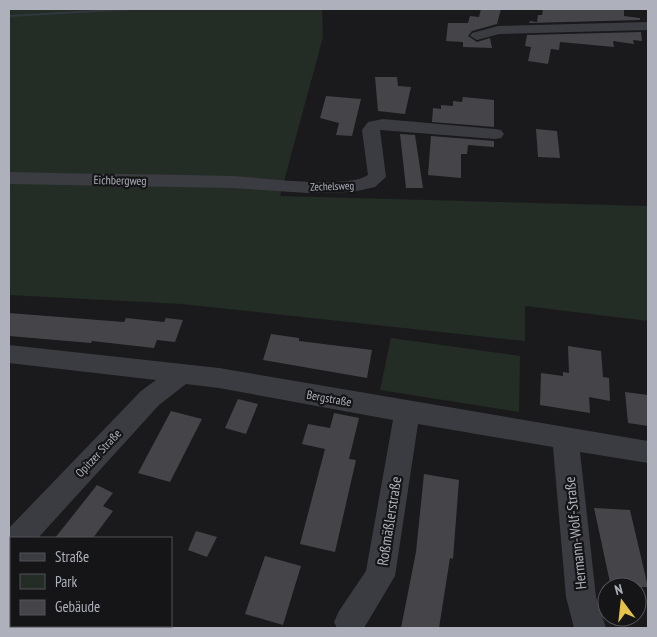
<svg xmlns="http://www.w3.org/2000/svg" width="657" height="637" font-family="'PT Sans Narrow',sans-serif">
<rect width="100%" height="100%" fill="#1a1a1c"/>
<g fill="#242c26">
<path d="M9,9H322L323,37L280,196L648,206V321L525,306V341L182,304L9,295Z"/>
<path d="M391,338L520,356L519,412L380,390Z"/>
</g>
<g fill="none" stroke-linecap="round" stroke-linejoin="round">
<path fill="#31373f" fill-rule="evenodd" d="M115,9H133L131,10L9,17V15Z"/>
</g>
<g fill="#454549">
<path d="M481,9H501L497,24L472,31L468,36L477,42L490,38L492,48L463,47V42L446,41L448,23H468L470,16L479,17Z"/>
<path d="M543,9H621L624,10V16L640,18V20L529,23L530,21L537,22L538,15H542Z"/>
<path d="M641,32L642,41L633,40L634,44L613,41L614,47L560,42L559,50L551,49L548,64L528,61L531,47L525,46L527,35Z"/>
<path d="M375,77H397L398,86L411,87L405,114L378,111Z"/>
<path d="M326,96L361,99L352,136L336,135L339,123L320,118Z"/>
<path d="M463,97L494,100V127L432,122L433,108L441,109V105L453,106V101L462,102Z"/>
<path d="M536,129L557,131L560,158L538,157Z"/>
<path d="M400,134L415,135L423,188H406Z"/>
<path d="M431,136L494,141V147L468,145L467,154H461V178L428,175Z"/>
<path d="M9,313L124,322L126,318L164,322L166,318L183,320L175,342L157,340L154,348L92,341L91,343L9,336Z"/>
<path d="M271,334L299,338V341L372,350L367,378L263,360Z"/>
<path d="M568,346L601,351L603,377L609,378L610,401L589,397L590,413L540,405L541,373L563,376V372L569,373Z"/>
<path d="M625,392L648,395V426L628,423Z"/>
<path d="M238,399L258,404L246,434L225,428Z"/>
<path d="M171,411L202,419L170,482L138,473Z"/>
<path d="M334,413L359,418L349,459L356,460L335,552L300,544L325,449L302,444L308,424L330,428Z"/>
<path d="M424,474L459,480L453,559L450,558L439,628H401L416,552Z"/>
<path d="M97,485L113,493L103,506L113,511L93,538H55Z"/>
<path d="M594,508L630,510L648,587H611Z"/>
<path d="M196,531L217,537L207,557L188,550Z"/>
<path d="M265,556L301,566L283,625L245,614Z"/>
</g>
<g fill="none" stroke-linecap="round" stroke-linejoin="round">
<g fill="#3b3c41" fill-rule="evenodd">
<path d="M648,22V30L499,34L477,40L470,36L472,33L498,26Z"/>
<path d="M383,119L495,129L501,130L504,134L501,138L495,139L380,130L386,177L375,187L353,192L307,193L232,188L9,184V172C83,174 157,174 231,176C261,177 345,190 368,175L362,130L368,122Z"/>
<path d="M9,345L219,368L648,441V463L580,452L596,597L606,628H574L566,597L553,447L418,424L395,576L364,628H337L334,622L339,611L366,571L393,420L219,388L186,384L159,405L38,538H11V549L9,548V528L141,391L156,380L9,363Z"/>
</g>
</g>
<g text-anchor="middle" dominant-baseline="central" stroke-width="4.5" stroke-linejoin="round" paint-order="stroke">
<g font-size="11" fill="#aeb0bb" stroke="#151517">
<text transform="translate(332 186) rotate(-2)">Zechelsweg</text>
</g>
<g font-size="12" fill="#aeb0bb" stroke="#151517">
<text transform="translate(120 180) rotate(1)">Eichbergweg</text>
<text transform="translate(329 398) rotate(10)">Bergstraße</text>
<text transform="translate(98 453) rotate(-47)">Opitzer Straße</text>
</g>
<g font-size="15" fill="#aeb0bb" stroke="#151517">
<text transform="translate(389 521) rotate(-81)">Roßmäßlerstraße</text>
<text transform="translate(575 533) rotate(-96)">Hermann-Wolf-Straße</text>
</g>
</g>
<rect width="657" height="637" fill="none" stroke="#aeb0bb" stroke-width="20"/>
<rect x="10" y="537" width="162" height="90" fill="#151517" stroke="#525359"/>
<rect x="20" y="553" width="25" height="8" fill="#3b3c41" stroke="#525359"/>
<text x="55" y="562" font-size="15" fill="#aeb0bb">Straße</text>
<rect x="20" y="574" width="25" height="15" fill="#242c26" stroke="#525359"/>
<text x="55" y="587" font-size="15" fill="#aeb0bb">Park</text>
<rect x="20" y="600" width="25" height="15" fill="#454549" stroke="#525359"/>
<text x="55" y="612" font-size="15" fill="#aeb0bb">Gebäude</text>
<g transform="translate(622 602) rotate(345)"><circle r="24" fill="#151517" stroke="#525359"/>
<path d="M0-4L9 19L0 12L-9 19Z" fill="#e5c249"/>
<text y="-8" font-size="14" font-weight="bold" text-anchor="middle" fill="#aeb0bb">N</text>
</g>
</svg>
